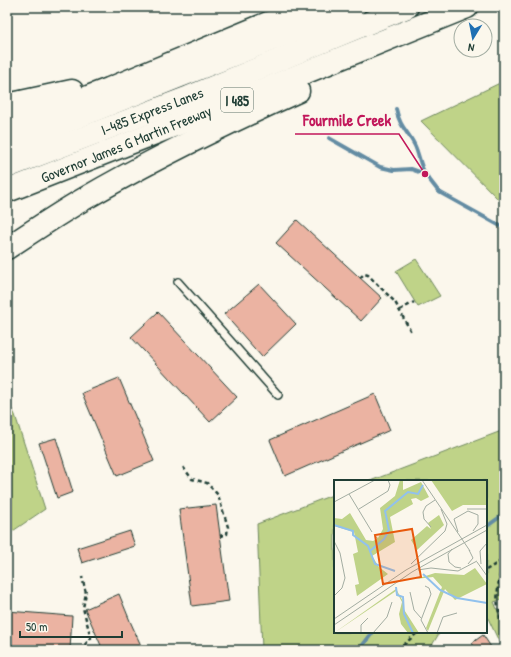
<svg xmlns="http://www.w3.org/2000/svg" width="511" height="657" font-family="'Patrick Hand',sans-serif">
<rect width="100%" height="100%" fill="#fbf7ec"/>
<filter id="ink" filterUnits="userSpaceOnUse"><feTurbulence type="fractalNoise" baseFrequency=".025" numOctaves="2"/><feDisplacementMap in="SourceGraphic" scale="8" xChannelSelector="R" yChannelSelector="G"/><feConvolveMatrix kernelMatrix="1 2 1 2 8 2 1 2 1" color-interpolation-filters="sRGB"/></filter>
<g filter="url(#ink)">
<g fill="#bfd388" stroke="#6f885e">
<path d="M504,81V205L421,121Z"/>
<path d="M416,259L440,296L418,307L396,271Z"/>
<path d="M7,400L15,415L45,509L7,535Z"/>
<path d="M504,430V598L494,602L504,625L503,650L486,614V481H370Z"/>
<path d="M335,494V632H440L429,650H262L257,524Z"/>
</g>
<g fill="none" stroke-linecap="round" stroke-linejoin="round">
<g stroke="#638ca3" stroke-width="4">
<path d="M396,109C400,128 408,131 415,146C419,155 420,165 425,174"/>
<path d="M329,138L380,167L394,170L411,169L425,174L439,192L504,228"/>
<path d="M486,527L504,514"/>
<path d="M359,650L373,632"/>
</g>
</g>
<g fill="#ebb3a2" stroke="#1f3d34">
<path d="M297,220L382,298L361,321L276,243Z"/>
<path d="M259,284L296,324L262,357L224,314Z"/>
<path d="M158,312L237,397L210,422L131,337Z"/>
<path d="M119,378L154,461L117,476L82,393Z"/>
<path d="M375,394L390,430L285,476L270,440Z"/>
<path d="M56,438L73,492L57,498L39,443Z"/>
<path d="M216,505L229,601L192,606L179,509Z"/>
<path d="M130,531L135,546L82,563L77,548Z"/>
<path d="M119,594L130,621L143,650H103L85,609Z"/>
<path d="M7,611L72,616L70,650H7Z"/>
<path d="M483,635L493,650H476L472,643Z"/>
</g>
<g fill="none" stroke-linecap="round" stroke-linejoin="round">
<defs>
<path id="lane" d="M178,282L278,395"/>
<g id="highway">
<path d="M7,105L72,91"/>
<path d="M7,128L109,89L307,7"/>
<path d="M7,145L354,7"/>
<path d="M7,167L189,97L407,7"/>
<path d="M7,191L178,124L467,7"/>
<path d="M7,248C33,231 58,214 84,199C153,159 225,124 298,91"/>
</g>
</defs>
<use href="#lane" stroke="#1f3d34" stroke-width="10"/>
<use href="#highway" stroke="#1f3d34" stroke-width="25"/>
<g stroke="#1f3d34" stroke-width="2.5" stroke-dasharray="4 3" stroke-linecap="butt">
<path d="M360,278L364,274L368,275L395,302L411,332"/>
<path d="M400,310L414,302"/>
<path d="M183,467L192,479L207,483L218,495L228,527L227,534L220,536"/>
<path d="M503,560C498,586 493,602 504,628"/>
<path d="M486,570L503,560"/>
<path d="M80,650L91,638L83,608L86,593L82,577"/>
<path d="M398,650L418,632"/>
</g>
<use href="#lane" stroke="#fbf7ec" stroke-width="7"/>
<use href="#highway" stroke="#fbf7ec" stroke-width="22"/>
</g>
</g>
<g text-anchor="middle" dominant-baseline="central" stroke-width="3" stroke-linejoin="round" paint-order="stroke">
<rect fill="#fbf7ec" stroke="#61756b" stroke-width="1" x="221" y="88" width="32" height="24" rx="3"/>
<g font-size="14" font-weight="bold" fill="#1f3d34">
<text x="237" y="100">I 485</text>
</g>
<g font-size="15" fill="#1f3d34" stroke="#fbf7ec">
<text transform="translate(152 111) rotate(-21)">I-485 Express Lanes</text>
<text transform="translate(126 144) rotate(-22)">Governor James G Martin Freeway</text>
</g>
</g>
<g transform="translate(334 480)">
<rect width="153" height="153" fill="#fbf7ec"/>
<path d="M66,0H69V10L87,2L95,17L87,21L82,18L77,19L79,24L56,37L61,62L38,76L45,87L54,94L23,116L21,105L25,104L19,74L24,72L20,52L0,46V38L8,39L16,33L32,60L39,61L43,59L39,54L44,58L49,49L46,28L61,16ZM97,0H153V25H129L118,31ZM105,35L110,45L83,70L77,60L93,46L97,49L94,43ZM141,88L153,104L121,120L111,109L94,151L92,148L108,107L99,97L82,99L101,93L130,95ZM62,109L70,123L69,128L85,153H74L67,144L65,134L68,122L62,111L0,153Z" fill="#bfd388"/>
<path fill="none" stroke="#91c1ed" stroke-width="2" d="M0,45L19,51V55L34,66L41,84L61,91M36,71L50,59L55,50L51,31L74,12L84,14L89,5M89,94L106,110L123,118L153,123M62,107L63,115L69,117L70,134L79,153"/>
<path fill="none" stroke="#a3ada2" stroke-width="1" d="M88,0L136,71M15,14L38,52M0,22L41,0M25,29L54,11L56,5L54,0M133,29H153M97,47L90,39L89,32L92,26L101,20M124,52L120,39L134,31L144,35V44L139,51M0,61L6,73L11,98L8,108L0,116M118,69L114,74L115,82L121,87L127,88M143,82L153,96M77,84L111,51L113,44L107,29M134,84L139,78L135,70M147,84L146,71L153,63M84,90L97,88L124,91L143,81M91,106L95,108L97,114L87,140L94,153M76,112L80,130L87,138M0,139L72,90L153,45M0,145L78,92L153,50M27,153V145L34,138M39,153L53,137L58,122M103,153L109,137L123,133"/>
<path fill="#e8590c" fill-opacity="0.15" stroke="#e8590c" stroke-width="2" d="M78,49L87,97L49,104L41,55Z"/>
<rect width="153" height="153" fill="none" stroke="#1f3d34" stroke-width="2"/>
</g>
<path fill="none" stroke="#c2185b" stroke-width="1.5" d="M425 174L399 134H295"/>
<circle fill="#c2185b" stroke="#fbf7ec" stroke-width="1.5" cx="425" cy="174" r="4"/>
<g font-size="16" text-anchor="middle" font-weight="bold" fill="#c2185b" stroke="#fbf7ec" stroke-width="3" stroke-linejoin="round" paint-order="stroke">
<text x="347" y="126">Fourmile Creek</text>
</g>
<rect width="511" height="657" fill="none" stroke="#fbf7ec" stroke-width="24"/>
<rect x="12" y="12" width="487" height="633" fill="none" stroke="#1f3d34" stroke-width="1.5" filter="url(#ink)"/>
<g transform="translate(473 38) rotate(190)"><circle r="19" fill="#fbf7ec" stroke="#a3ada2"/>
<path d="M0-3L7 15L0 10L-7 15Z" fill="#1f6fb2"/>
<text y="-6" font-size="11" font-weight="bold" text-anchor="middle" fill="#1f3d34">N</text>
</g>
<path d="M20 631v6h102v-6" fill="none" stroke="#1f3d34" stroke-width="2"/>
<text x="26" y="631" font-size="12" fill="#1f3d34" stroke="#fbf7ec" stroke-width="3" paint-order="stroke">50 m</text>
</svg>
